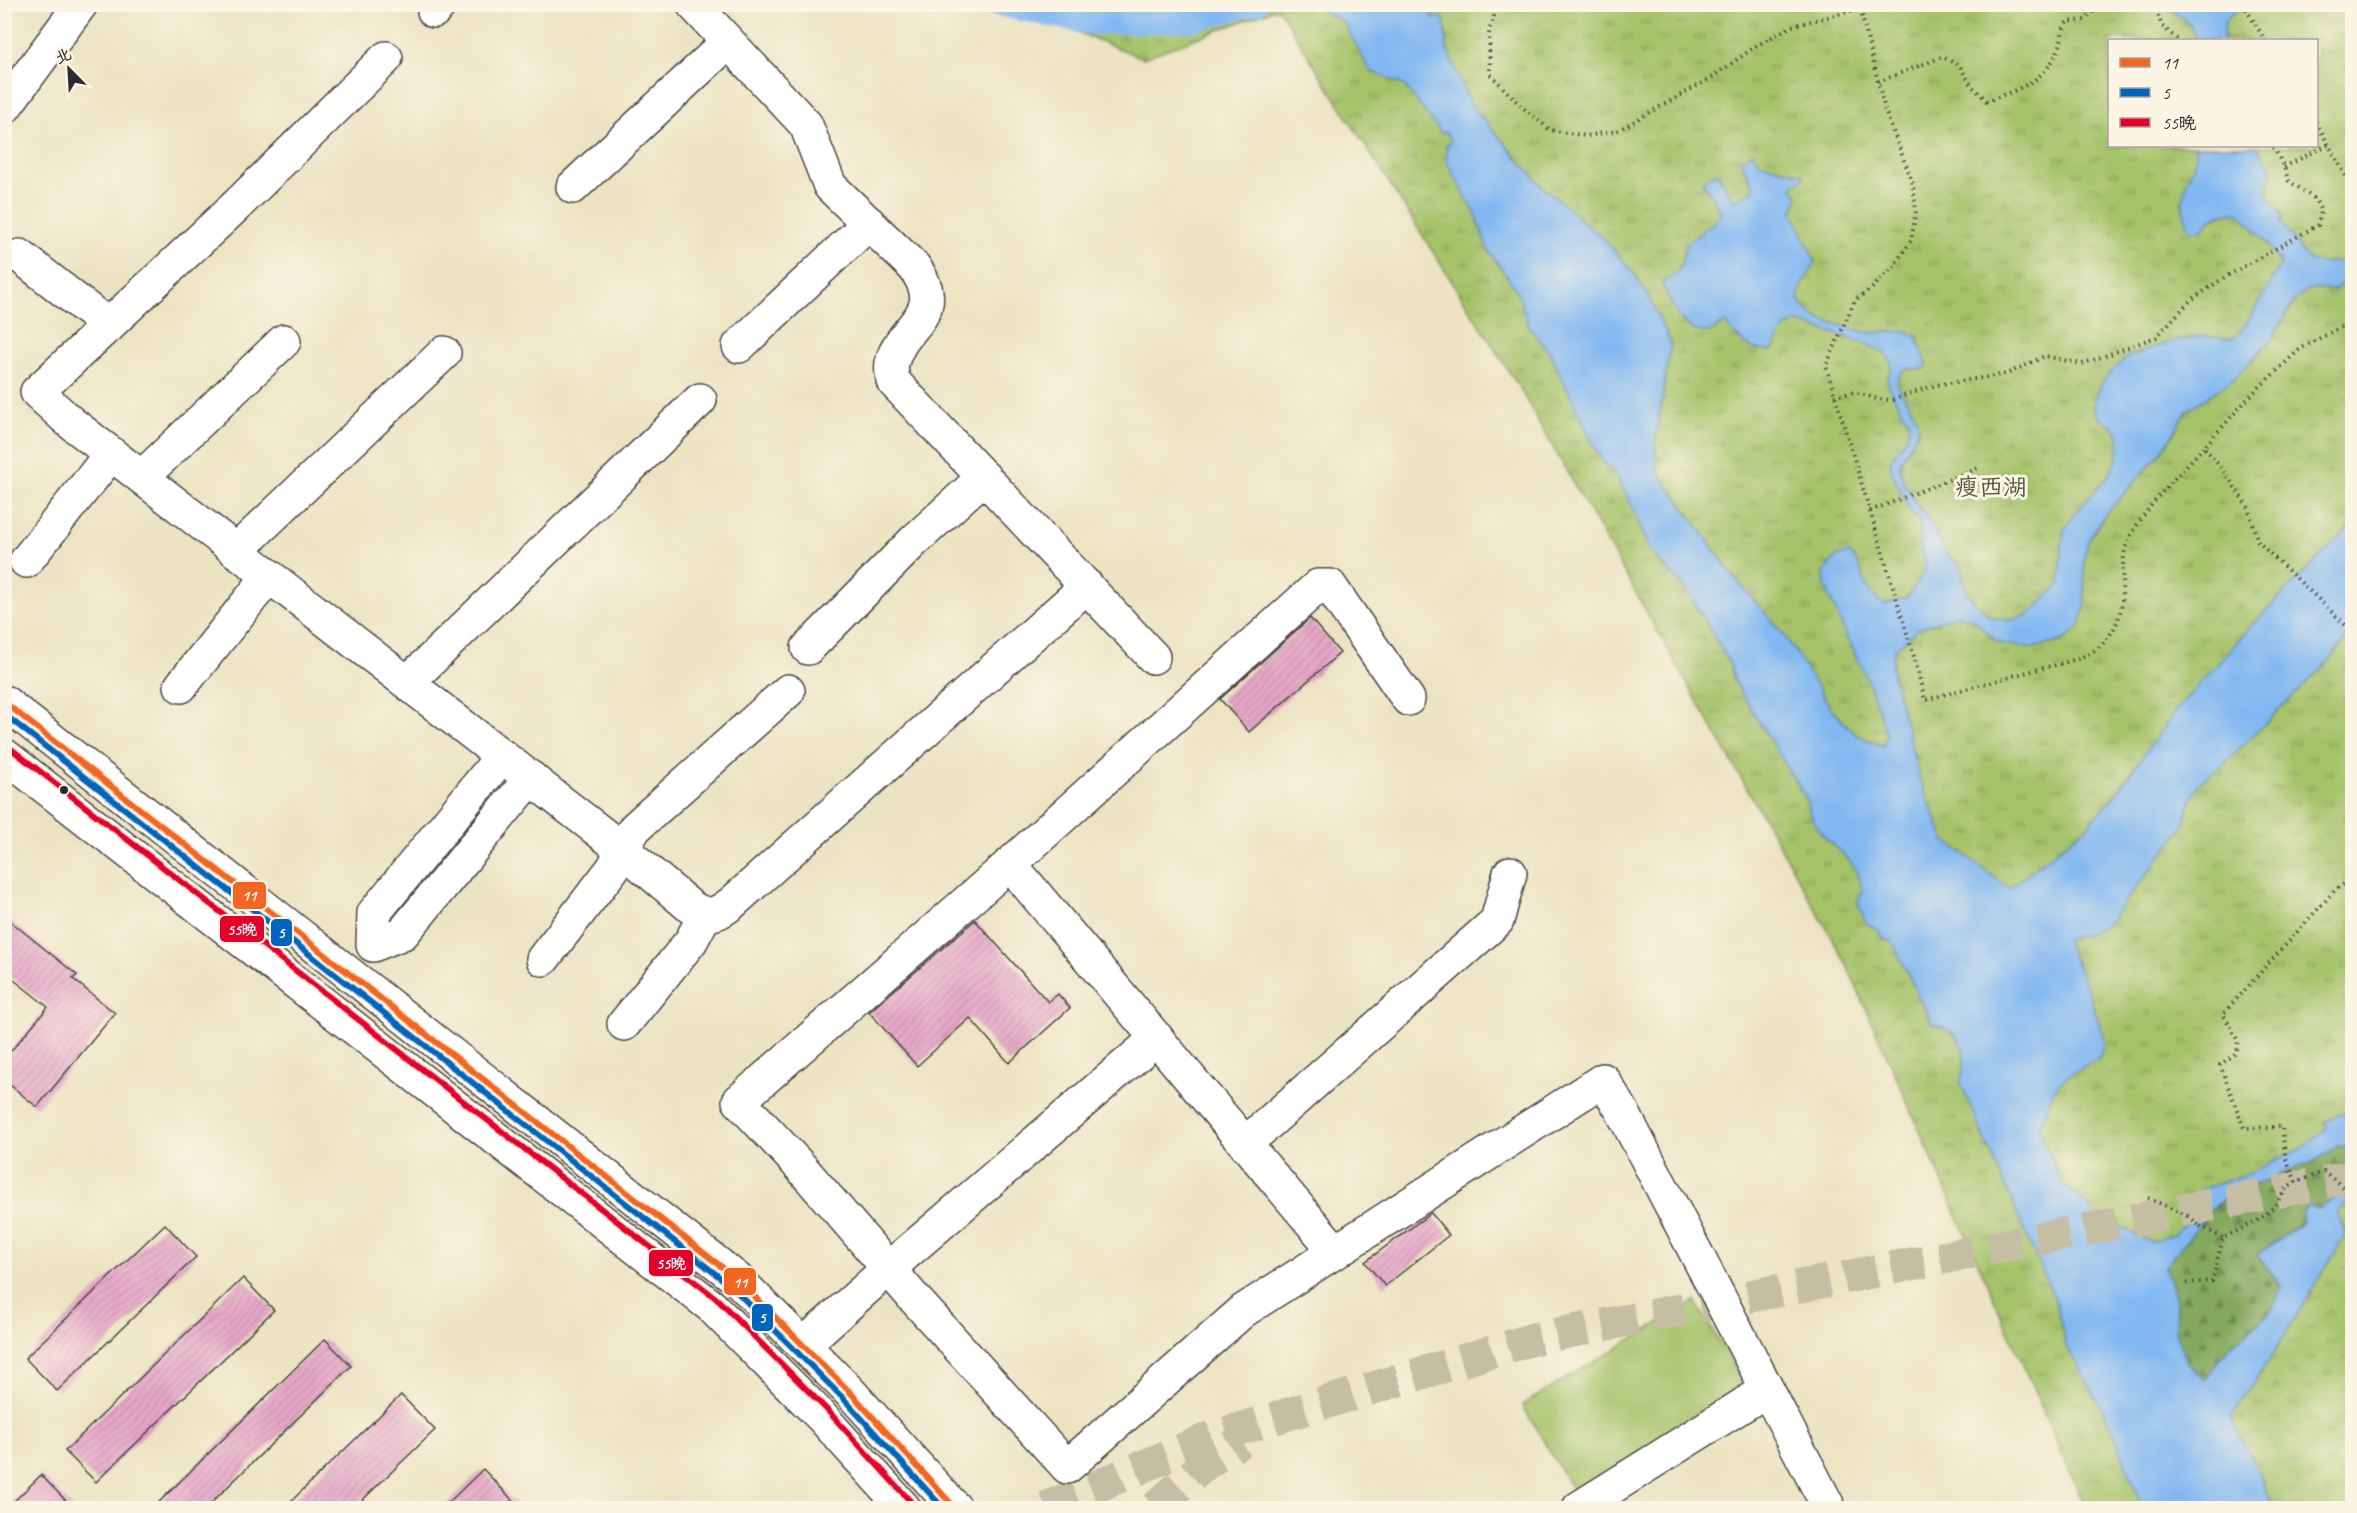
<svg xmlns="http://www.w3.org/2000/svg" width="2357" height="1513" font-family="Caveat,'LXGW WenKai TC',sans-serif">
<defs>
<pattern id="grass-tufts" width="24" height="20" patternUnits="userSpaceOnUse" patternTransform="scale(1.5)"><rect width="24" height="20" fill="#a5c269"/><path d="M3 7l-1-3M5 7V3M7 7l1-3M15 17l-1-3M17 17v-4M19 17l1-3" fill="none" stroke="#879e57"/></pattern>
<pattern id="forest-firs" width="22" height="20" patternUnits="userSpaceOnUse" patternTransform="scale(1.5)"><rect width="22" height="20" fill="#84a85d"/><path d="M5 1l3.5 6h-7zM16 11l3.5 6h-7z" fill="#6c894d"/></pattern>
<pattern id="building-hatch" width="6" height="6" patternUnits="userSpaceOnUse" patternTransform="scale(1.5)"><rect width="6" height="6" fill="#e7a7c8"/><path d="M-1 1l2-2M0 6l6-6M5 7l2-2" fill="none" stroke="#bb88a3"/></pattern>
</defs>
<rect width="100%" height="100%" fill="#fcf5e5"/>
<filter id="ink" filterUnits="userSpaceOnUse"><feTurbulence type="fractalNoise" baseFrequency=".0167" numOctaves="2"/><feDisplacementMap in="SourceGraphic" scale="12" xChannelSelector="R" yChannelSelector="G"/><feConvolveMatrix kernelMatrix="1 2 1 2 8 2 1 2 1" color-interpolation-filters="sRGB"/></filter>
<filter id="wash" filterUnits="userSpaceOnUse"><feTurbulence type="fractalNoise" baseFrequency=".008" numOctaves="4" result="noise"/><feDisplacementMap in="SourceGraphic" scale="24" xChannelSelector="R" yChannelSelector="G"/><feGaussianBlur stdDeviation="1.35" result="paint"/><feColorMatrix in="noise" values="0 0 0 0 0 0 0 0 0 0 0 0 0 0 0 0 0 1.4 0 .05"/><feComposite in="paint" operator="in"/></filter>
<g filter="url(#wash)">
<rect width="100%" height="100%" fill="#ece3c2"/>
<path fill="url(#grass-tufts)" stroke="#68764a" stroke-width="1.5" fill-rule="evenodd" d="M1009,5H2352V1508H2086L1845,961L1517,384L1278,8L1143,58ZM2110,40H2316V146H2110Z"/>
<path fill="url(#forest-firs)" stroke="#586a44" stroke-width="1.5" d="M2337,1145L2348,1147L2352,1155V1176L2328,1203L2257,1255L2281,1286C2275,1317 2252,1326 2231,1346C2221,1355 2213,1369 2205,1380L2187,1363L2175,1330L2176,1300L2165,1267L2211,1209L2225,1198L2302,1165L2314,1163Z"/>
<path fill="#a5c269" stroke="#68764a" stroke-width="1.5" d="M1695,1301L1748,1389L1575,1494L1522,1405Z"/>
<g fill="#82b8f1" stroke="#56728e" stroke-width="1.5">
<path d="M1318,5H1428L1433,18H1444L1447,48L1470,103L1541,185L1603,238L1634,273L1652,303L1671,343L1655,443L1657,470L1735,578L1785,636L1833,711L1857,735L1883,746L1887,735L1869,683L1845,633L1825,586L1824,573L1836,557L1849,553C1865,564 1859,590 1885,605L1908,597L1925,571V560L1919,546L1921,528L1916,516L1908,508L1891,469V459L1906,438L1910,424L1891,392L1887,380C1890,373 1894,365 1889,358C1880,344 1814,328 1796,322L1785,328L1772,351C1747,351 1740,341 1725,323C1720,325 1713,331 1708,332C1682,335 1670,301 1662,283C1681,271 1683,267 1685,245L1713,223L1721,213L1702,181L1717,172L1734,201L1755,189L1740,160L1752,152L1761,163L1802,174L1804,178L1792,187L1798,196L1793,212L1815,261C1810,274 1800,285 1798,299L1808,311L1819,319L1868,333L1906,331L1917,336L1927,364L1925,369H1905L1901,373L1897,383L1918,420V432L1901,461L1900,470L1904,482L1918,506L1932,525L1946,554L1961,566L1967,594L1989,616L2009,621L2030,614L2060,584L2063,532L2074,514L2107,478L2117,460L2120,441L2118,432L2094,413C2092,390 2111,370 2128,357C2136,352 2175,340 2185,339C2194,337 2204,336 2213,337C2221,337 2227,341 2235,337C2242,333 2279,272 2280,263L2262,237L2239,213C2221,212 2212,215 2202,230L2191,231C2186,221 2181,209 2183,198C2185,179 2198,165 2196,146H2257L2273,173C2259,191 2272,200 2283,217L2281,222L2309,261L2323,263L2338,261L2345,267L2343,282L2335,290L2309,289L2296,299L2271,340L2235,378L2187,411L2164,449L2104,516L2088,541L2084,560L2085,608L2079,628L2063,641L2033,648L2013,646L1997,642L1973,619L1958,615L1917,629L1894,650L1892,670L1920,780L1945,840L2009,888L2088,826L2117,792L2177,709L2255,622L2352,525V630L2330,660L2221,767L2200,782L2189,805L2183,828L2108,924L2095,931L2065,940L2084,980L2106,1043L2098,1059L2069,1075L2054,1089L2039,1130L2063,1186L2076,1194L2096,1215L2151,1242L2174,1235L2202,1204V1189L2250,1173L2300,1149L2328,1127L2324,1122L2352,1108V1155L2348,1147L2337,1146L2314,1163L2302,1165L2225,1198L2211,1209L2165,1267L2176,1300L2175,1330L2187,1363L2205,1380C2213,1369 2221,1355 2231,1346C2252,1327 2276,1317 2281,1285L2257,1255L2303,1223L2302,1214L2307,1206L2319,1209L2328,1203L2352,1176V1198L2338,1213L2346,1234L2272,1356L2231,1417L2258,1470L2274,1508H2142L2111,1425L2065,1343L2057,1305L1960,1082C1969,1051 1965,1033 1932,1024L1892,941L1884,939L1877,929L1867,924L1857,902L1863,891C1860,884 1859,874 1855,868C1836,843 1813,837 1807,800L1735,683L1730,664L1687,590L1651,552L1631,504L1615,474L1601,460L1551,355L1529,326L1517,291L1487,248L1476,215L1447,162L1446,145L1451,142L1446,132L1441,133L1404,85L1370,71L1344,23L1334,16L1322,12Z"/>
<path d="M2166,5H2247C2226,18 2223,14 2224,40H2196C2190,18 2181,19 2166,5Z"/>
</g>
<g fill="none" stroke-linecap="round" stroke-linejoin="round">
<path stroke="#82b8f1" stroke-width="22" d="M991,4L1091,24L1194,21L1257,4"/>
</g>
<g id="blocks">
<g fill="url(#building-hatch)">
<path d="M1310,618L1340,653L1249,732L1220,699Z"/>
<path d="M4,916L77,975L73,979L115,1013L37,1107L4,1080V1059L48,1007L4,972Z"/>
<path d="M975,920L1048,1002L1058,994L1070,1008L1009,1063L970,1018L917,1066L869,1012Z"/>
<path d="M1431,1213L1449,1235L1385,1286L1365,1262Z"/>
<path d="M165,1224L196,1257L57,1391L25,1358Z"/>
<path d="M243,1278L274,1310L96,1482L65,1451Z"/>
<path d="M325,1339L351,1366L205,1509H152Z"/>
<path d="M401,1395L435,1430L353,1509H283Z"/>
<path d="M483,1469L521,1509H442Z"/>
<path d="M41,1475L74,1509H6Z"/>
</g>
</g>
</g>
<g filter="url(#ink)">
<use href="#blocks" fill-opacity="0" stroke="#484742" stroke-width="1.5"/>
<g fill="none" stroke-linecap="round" stroke-linejoin="round">
<g stroke="#c5bea4" stroke-width="33" stroke-dasharray="33 16" stroke-linecap="butt">
<path d="M1046,1508L1210,1438L1533,1339L2352,1177"/>
<path d="M1155,1508L1205,1464L1241,1441"/>
</g>
<defs>
<g id="minor">
<path d="M693,4L806,125L830,186L915,268C948,316 901,323 892,363C890,368 893,376 893,381L1153,657"/>
<path d="M434,11L440,4"/>
<path d="M386,58L237,205L37,392L70,422L622,849L692,908C711,918 716,915 732,903L1087,586"/>
<path d="M4,108L81,4"/>
<path d="M573,187L728,42"/>
<path d="M20,256L109,326"/>
<path d="M739,346L869,223"/>
<path d="M142,477L284,341"/>
<path d="M236,551L444,353"/>
<path d="M26,561L111,454"/>
<path d="M808,648L914,541L984,477"/>
<path d="M408,682L700,400"/>
<path d="M181,686L269,576"/>
<path d="M1408,699L1330,586H1318L1010,864L739,1101L799,1165L913,1297L1067,1467L1243,1311L1603,1080L1621,1109L1829,1508"/>
<path d="M502,756L374,913L373,945L403,933L531,778"/>
<path d="M1010,864L1336,1252"/>
<path d="M543,959L614,867L622,849L635,828L788,691"/>
<path d="M624,1024L691,941L705,915"/>
<path d="M1246,1143L1497,921L1510,873"/>
<path d="M803,1345L888,1269L1157,1038"/>
<path d="M1579,1508L1767,1390"/>
</g>
<g id="major">
<path d="M4,702L737,1279L850,1392L955,1508"/>
<path d="M4,755L711,1306L822,1417L904,1508"/>
</g>
</defs>
<use href="#minor" stroke="#484742" stroke-width="36"/>
<use href="#major" stroke="#484742" stroke-width="36"/>
<g stroke="#484742" stroke-width="4" stroke-dasharray="1.5 4.5" stroke-linecap="butt">
<path d="M1498,4L1489,31L1490,74L1520,105L1550,130L1586,136L1617,131L1711,78L1756,46L1792,26L1859,9"/>
<path d="M1859,4L1885,110L1913,184L1916,211L1911,241L1893,267L1872,288L1855,300L1826,366L1913,653L1925,700C1960,690 1996,681 2031,671C2050,666 2086,660 2100,646C2138,611 2111,572 2131,535C2150,502 2179,474 2204,447"/>
<path d="M2154,4L2162,26L2178,40"/>
<path d="M2243,4L2265,40"/>
<path d="M1878,82L1942,57L1959,65L1971,85L1987,101C2019,89 2045,82 2059,48C2063,39 2060,34 2067,22L2085,20L2097,8V4"/>
<path d="M2316,122L2352,187"/>
<path d="M2284,167L2329,144"/>
<path d="M2352,321L2300,349L2252,394L2204,447L2223,470L2248,507L2258,542L2352,631"/>
<path d="M1834,396L1855,392L1877,399L1892,400L1936,385L2007,374L2045,356L2082,364L2110,354L2156,337L2191,300L2225,277L2318,225L2321,211L2315,199L2289,181L2284,167L2273,146"/>
<path d="M1870,511L1978,468"/>
<path d="M2296,1182L2285,1156L2282,1127L2244,1128L2220,1065L2236,1053L2238,1041L2223,1014L2336,889L2352,879"/>
<path d="M2148,1198L2188,1216"/>
<path d="M2200,1226L2223,1238"/>
<path d="M2187,1283L2212,1281L2223,1238L2259,1220L2274,1207L2286,1189L2296,1182L2324,1172L2337,1182"/>
<path d="M2352,1285V1287"/>
</g>
<use href="#minor" stroke="#fff" stroke-width="33"/>
<use href="#major" stroke="#fff" stroke-width="33"/>
<g stroke="#484742" stroke-width="4" stroke-dasharray="1.5 4.5" stroke-linecap="butt">
<path d="M2337,1182L2352,1195"/>
<path d="M2188,1216L2200,1226"/>
</g>
<defs>
<path id="bus-1" d="M4,702L737,1279L850,1392L955,1508"/>
<path id="bus-2" d="M4,714L731,1286L843,1398L943,1508"/>
<path id="bus-3" d="M10,748L717,1299L828,1411L911,1502"/>
</defs>
<use href="#bus-1" stroke="#fcf5e5" stroke-width="10"/>
<use href="#bus-2" stroke="#fcf5e5" stroke-width="10"/>
<use href="#bus-3" stroke="#fcf5e5" stroke-width="10"/>
<use href="#bus-1" stroke="#f26522" stroke-width="6"/>
<use href="#bus-2" stroke="#0065bd" stroke-width="6"/>
<use href="#bus-3" stroke="#e4002b" stroke-width="6"/>
</g>
</g>
<circle fill="#2b2b2b" stroke="#fcf5e5" stroke-width="2" cx="64" cy="790" r="5"/>
<g text-anchor="middle" dominant-baseline="central" stroke-width="6" stroke-linejoin="round" paint-order="stroke">
<g font-size="24" fill="#50583e" stroke="#fcf5e5">
<text x="1991" y="487">瘦西湖</text>
</g>
</g>
<g stroke="#fcf5e5" stroke-width="2">
<rect x="232" y="881" width="35" height="29" rx="6" fill="#f26522"/>
<rect x="219" y="915" width="46" height="28" rx="6" fill="#e4002b"/>
<rect x="270" y="918" width="23" height="29" rx="6" fill="#0065bd"/>
<rect x="648" y="1249" width="46" height="28" rx="6" fill="#e4002b"/>
<rect x="723" y="1267" width="34" height="29" rx="6" fill="#f26522"/>
<rect x="751" y="1303" width="23" height="29" rx="6" fill="#0065bd"/>
</g>
<g font-size="16" text-anchor="middle" font-weight="bold" fill="#fff">
<text x="249" y="901">11</text>
<text x="242" y="935">55晚</text>
<text x="281" y="938">5</text>
<text x="671" y="1269">55晚</text>
<text x="740" y="1288">11</text>
<text x="762" y="1323">5</text>
</g>
<rect width="2357" height="1513" fill="none" stroke="#fcf5e5" stroke-width="24"/>
<rect x="2108" y="39" width="210" height="108" fill="#fcf5e5" stroke="#a8a49b" stroke-width="1.5"/>
<rect x="2120" y="58" width="30" height="9" fill="#f26522" stroke="#a8a49b" stroke-width="1.5"/>
<text x="2162" y="69" font-size="18" fill="#2b2b2b">11</text>
<rect x="2120" y="88" width="30" height="9" fill="#0065bd" stroke="#a8a49b" stroke-width="1.5"/>
<text x="2162" y="99" font-size="18" fill="#2b2b2b">5</text>
<rect x="2120" y="118" width="30" height="9" fill="#e4002b" stroke="#a8a49b" stroke-width="1.5"/>
<text x="2162" y="129" font-size="18" fill="#2b2b2b">55晚</text>
<g transform="translate(69 69) rotate(336)" stroke="#fcf5e5" stroke-width="4.5" paint-order="stroke">
<path d="M0-4.5L10 22L0 15L-10 22Z" fill="#2b2b2b"/>
<text y="-9" font-size="16" font-weight="bold" text-anchor="middle" fill="#2b2b2b">北</text>
</g>
</svg>
